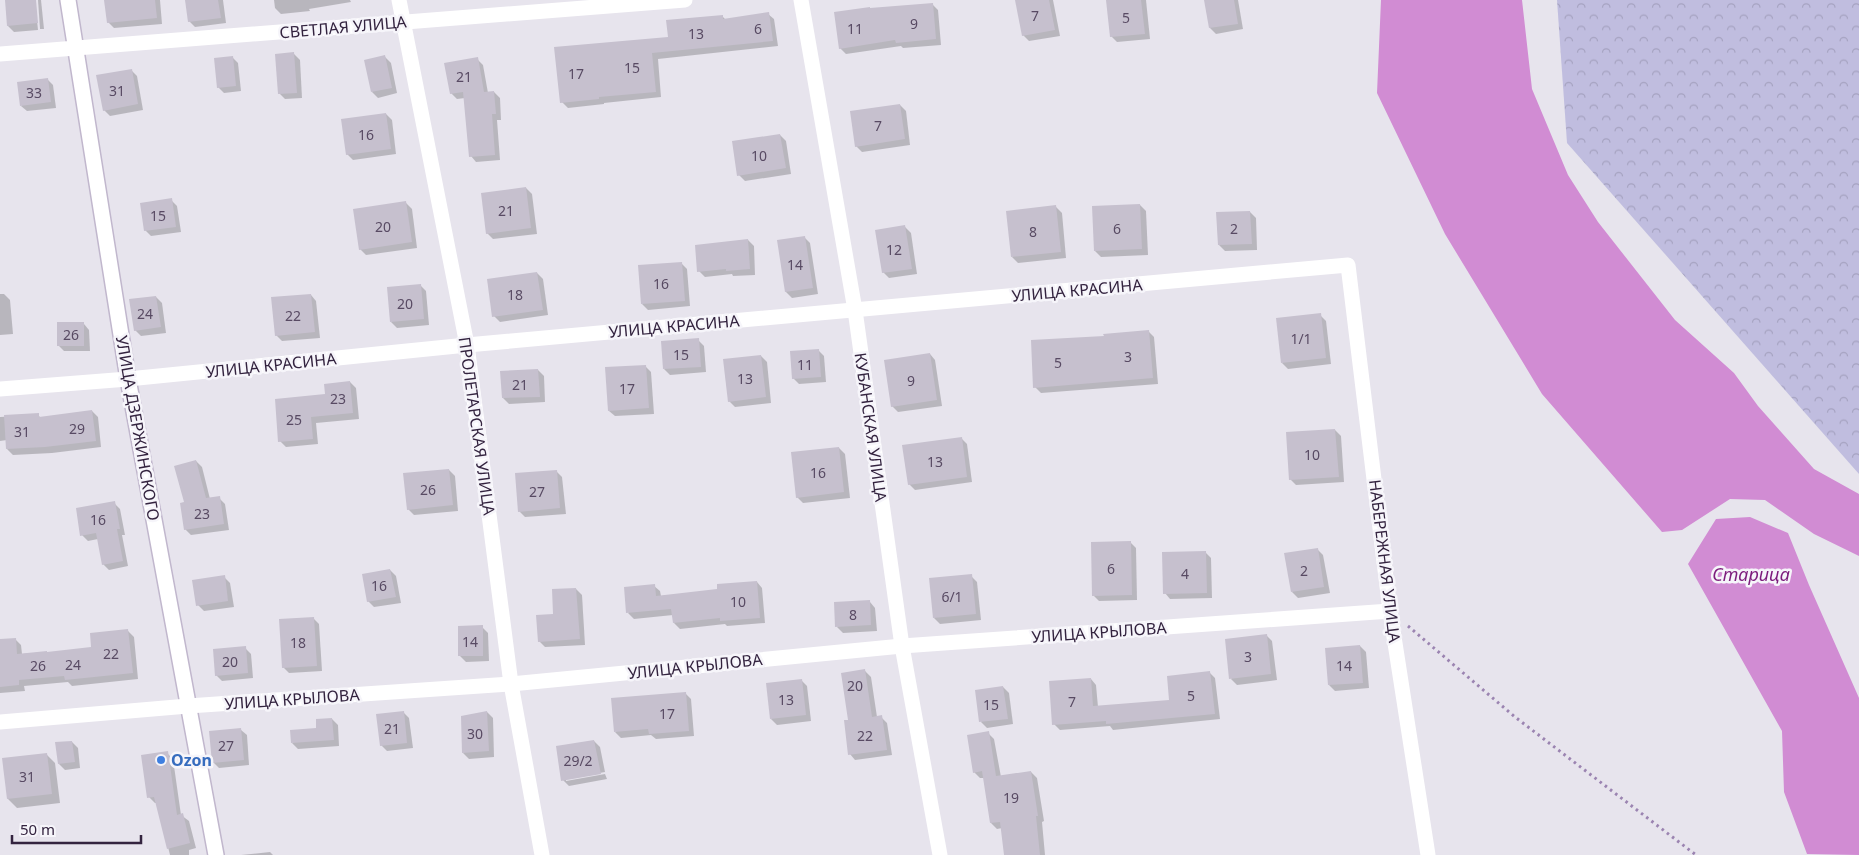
<svg xmlns="http://www.w3.org/2000/svg" width="1859" height="855" font-family="'Noto Sans',sans-serif">
<defs>
<pattern id="forest-crowns" width="20" height="18" patternUnits="userSpaceOnUse" patternTransform="scale(1.25)"><rect width="20" height="18" fill="#c0bddf"/><path d="M2 6a3 3 0 1 1 6 0M12 15a3 3 0 1 1 6 0" fill="none" stroke="#a5a2c0"/></pattern>
</defs>
<rect width="100%" height="100%" fill="#e7e4ed"/>
<path fill="url(#forest-crowns)" d="M1557,0H1859V474L1567,143Z"/>
<g fill="#d18cd3">
<path d="M1381,0H1522L1532,89L1568,175L1598,222L1675,320L1734,373L1758,406L1814,469L1859,494V556L1814,534L1765,500L1730,499L1682,530L1662,532L1542,394L1445,234L1377,93Z"/>
<path d="M1750,517L1788,533L1809,585L1859,698V855L1807,854L1784,792L1782,731L1688,564L1716,519Z"/>
</g>
<g fill="#0003">
<path d="M6,0H35L38,30L14,32L8,26Z"/>
<path d="M38,0H41L44,29H40Z"/>
<path d="M106,0H160L162,24L114,28L108,22Z"/>
<path d="M186,0H223L226,23L195,27L189,21Z"/>
<path d="M274,0H350L351,2L309,9L310,11L281,14L275,8Z"/>
<path d="M1017,0H1053L1060,36L1029,41L1023,35Z"/>
<path d="M1108,0H1146L1150,39L1117,42L1111,36Z"/>
<path d="M1206,0H1238L1243,29L1216,34L1210,28Z"/>
<path d="M932,4L938,10L941,45L903,48L901,46L846,54L840,48Z"/>
<path d="M768,14L774,19L778,46L658,59L661,97L604,103V104L568,108L562,102L669,39L723,17L726,20Z"/>
<path d="M294,54L300,60L302,98L285,99L279,93Z"/>
<path d="M232,57L238,63L241,91L224,93L218,87Z"/>
<path d="M385,57L391,63L397,93L378,98L372,92Z"/>
<path d="M477,59L483,65L488,93L494,92L500,98L501,120H497L500,160L476,162L471,156L465,98L457,99L451,93Z"/>
<path d="M131,70L137,76L143,110L110,116L104,110Z"/>
<path d="M47,79L53,85L56,108L27,111L21,106Z"/>
<path d="M900,105L906,111L910,145L862,152L856,146Z"/>
<path d="M386,114L392,120L396,154L353,160L347,154Z"/>
<path d="M780,135L786,141L791,174L745,181L739,175Z"/>
<path d="M526,188L532,194L537,234L493,239L487,233Z"/>
<path d="M171,200L177,206L181,232L151,236L145,230Z"/>
<path d="M406,203L412,209L417,248L366,255L360,249Z"/>
<path d="M1140,205L1146,211L1148,255L1101,257L1095,251Z"/>
<path d="M1056,207L1062,213L1066,258L1018,263L1012,257Z"/>
<path d="M1250,212L1256,218L1257,250L1225,251L1219,245Z"/>
<path d="M905,227L911,233L917,274L889,278L883,272Z"/>
<path d="M804,237L810,243L818,294L792,298L786,292L779,241Z"/>
<path d="M748,240L754,246L755,275L733,276L732,274L705,277L699,271Z"/>
<path d="M681,263L687,269L690,306L648,310L642,304Z"/>
<path d="M537,273L543,279L548,315L500,322L494,316Z"/>
<path d="M420,285L426,291L429,325L397,328L391,322Z"/>
<path d="M0,294H4L10,300L13,334L0,335Z"/>
<path d="M311,295L316,301L320,338L282,341L276,335Z"/>
<path d="M156,297L162,303L166,333L141,336L135,330Z"/>
<path d="M1320,315L1326,321L1331,364L1288,369L1282,363Z"/>
<path d="M84,324L89,330L90,351H64L58,345Z"/>
<path d="M1148,331L1154,337L1158,384L1041,393L1035,387L1105,337Z"/>
<path d="M698,340L704,346L706,372L670,375L664,369Z"/>
<path d="M818,350L824,356L826,382L799,384L793,378Z"/>
<path d="M930,354L935,360L942,406L898,412L892,406Z"/>
<path d="M761,356L767,362L771,403L735,407L729,401Z"/>
<path d="M645,366L651,372L654,414L615,416L609,411Z"/>
<path d="M538,370L544,376L545,402L509,404L503,398Z"/>
<path d="M350,382L356,388L359,419L316,423L318,444L286,447L280,441L326,395Z"/>
<path d="M92,411L98,417L101,447L52,453L13,455L7,449V440L0,441V417L38,415L41,418Z"/>
<path d="M1335,430L1341,436L1344,482L1296,485L1290,479Z"/>
<path d="M961,438L967,444L972,482L915,490L909,484Z"/>
<path d="M839,448L845,454L850,498L803,503L797,497Z"/>
<path d="M196,461L202,467L210,499L219,498L225,504L229,530L191,535L185,529L186,503Z"/>
<path d="M449,470L455,476L458,511L414,515L408,509Z"/>
<path d="M556,471L562,477L566,514L525,517L519,511Z"/>
<path d="M114,503L120,509L125,535H122L128,566L109,570L103,564L98,539L88,541L82,535Z"/>
<path d="M1130,542L1136,548L1137,600L1099,601L1093,595Z"/>
<path d="M1317,549L1323,555L1330,593L1298,598L1292,592Z"/>
<path d="M1205,552L1211,558L1212,598L1170,599L1165,593Z"/>
<path d="M390,570L396,576L401,603L374,607L368,601Z"/>
<path d="M971,576L977,582L981,620L940,624L934,618Z"/>
<path d="M224,577L230,583L234,607L204,611L198,605Z"/>
<path d="M757,582L762,588L765,623L727,626L725,624L680,629L674,623L673,615L634,619L628,613L654,586L660,591L661,596L719,591Z"/>
<path d="M576,589L582,595L585,645L545,647L539,641L555,615Z"/>
<path d="M870,602L875,608L877,631L843,633L837,627Z"/>
<path d="M313,618L319,624L322,671L289,673L283,667Z"/>
<path d="M482,627L488,633L489,661L466,662L460,656Z"/>
<path d="M128,631L134,637L138,679L72,686L68,682L24,686L25,691L0,693V640L15,639L21,645L22,654L47,652L48,653L92,648Z"/>
<path d="M1266,635L1272,641L1277,680L1237,685L1231,679Z"/>
<path d="M1360,646L1366,652L1369,688L1335,691L1329,685Z"/>
<path d="M245,648L251,654L253,678L222,681L216,675Z"/>
<path d="M865,671L871,677L877,717H881L887,723L892,755L855,760L850,754L849,721Z"/>
<path d="M1209,672L1215,678L1220,719L1113,730L1110,726L1060,730L1054,724L1091,679L1096,685L1098,707L1171,701Z"/>
<path d="M801,680L807,686L811,721L777,725L771,719Z"/>
<path d="M1003,687L1009,693L1013,724L987,728L981,722Z"/>
<path d="M685,693L691,699L694,736L656,739L651,735L621,738L615,732Z"/>
<path d="M403,712L409,718L413,748L387,751L381,745Z"/>
<path d="M487,712L493,718L494,757L469,759L463,753Z"/>
<path d="M332,719L338,725L339,746L298,749L292,743L317,729Z"/>
<path d="M241,730L247,735L249,765L219,768L213,762Z"/>
<path d="M988,733L994,739L1001,777L1031,772L1037,778L1044,821L1042,822L1045,855H1005L1002,828L997,829L991,823L984,778H980L974,772Z"/>
<path d="M594,741L600,747L605,772L566,779V781L605,774L607,779L569,786L563,780Z"/>
<path d="M72,742L78,748L80,768L65,770L59,764Z"/>
<path d="M167,753L173,759L181,815L189,821L196,848L189,850V855H170L157,803H155L149,797Z"/>
<path d="M46,754L55,763L60,803L17,808L8,799L4,759Z"/>
<path d="M270,852L273,855H241Z"/>
</g>
<g fill="#c6c0ce">
<path d="M5,0H36L38,23L7,26Z"/>
<path d="M104,0H155L157,18L107,23Z"/>
<path d="M185,0H218L221,18L188,22Z"/>
<path d="M1015,0H1049L1055,30L1022,36Z"/>
<path d="M1106,0H1141L1145,34L1110,37Z"/>
<path d="M1204,0H1234L1238,24L1209,28Z"/>
<path d="M933,3L936,39L896,43L895,40L839,49L834,12L870,7V8Z"/>
<path d="M769,12L773,41L652,53L656,92L599,97V99L560,103L554,47L668,37L666,20L723,15V19Z"/>
<path d="M294,52L297,93L278,94L275,54Z"/>
<path d="M385,55L392,88L371,92L364,60Z"/>
<path d="M233,56L236,86L217,88L214,58Z"/>
<path d="M478,57L484,92L494,91L496,114H492L495,155L469,157L463,92L450,94L444,63Z"/>
<path d="M132,69L138,104L103,111L96,75Z"/>
<path d="M48,78L51,102L20,106L17,82Z"/>
<path d="M900,104L905,139L855,147L850,111Z"/>
<path d="M386,113L391,149L346,155L341,119Z"/>
<path d="M780,134L786,168L737,176L732,141Z"/>
<path d="M526,187L531,228L486,234L481,193Z"/>
<path d="M172,198L176,227L144,231L140,203Z"/>
<path d="M406,201L412,242L359,250L353,209Z"/>
<path d="M1140,204L1142,249L1094,251L1092,206Z"/>
<path d="M1056,205L1061,252L1011,257L1006,211Z"/>
<path d="M1250,211L1252,244L1218,245L1216,212Z"/>
<path d="M905,225L912,269L882,273L875,230Z"/>
<path d="M805,236L813,288L785,292L777,240Z"/>
<path d="M748,239L750,269L726,271V269L697,272L695,245Z"/>
<path d="M682,262L685,301L641,304L638,265Z"/>
<path d="M537,272L543,310L492,317L487,279Z"/>
<path d="M421,284L424,319L390,322L387,287Z"/>
<path d="M311,294L315,332L275,336L271,297Z"/>
<path d="M156,296L161,327L134,331L129,299Z"/>
<path d="M1321,313L1326,358L1281,363L1276,318Z"/>
<rect x="57" y="322" width="27" height="24"/>
<path d="M1149,330L1153,378L1033,388L1031,340L1104,336L1103,334Z"/>
<path d="M699,338L701,367L663,369L661,341Z"/>
<path d="M819,349L821,377L792,379L790,351Z"/>
<path d="M930,353L937,400L891,407L884,360Z"/>
<path d="M761,355L766,397L728,402L723,359Z"/>
<path d="M646,365L649,408L608,411L605,367Z"/>
<path d="M538,369L540,397L502,398L500,371Z"/>
<path d="M350,381L353,413L311,417L313,439L278,442L275,399L325,394L324,384Z"/>
<path d="M92,410L96,441L45,447L6,449L4,415L39,413V417Z"/>
<path d="M1335,429L1339,477L1289,480L1286,432Z"/>
<path d="M962,437L967,477L908,485L902,445Z"/>
<path d="M839,447L844,492L796,498L791,452Z"/>
<path d="M196,460L206,498L220,496L224,524L184,530L180,503L184,502L174,466Z"/>
<path d="M449,469L453,505L407,510L403,473Z"/>
<path d="M557,470L560,508L518,512L515,473Z"/>
<path d="M115,501L120,529H117L123,561L102,565L96,533L80,536L76,508Z"/>
<path d="M1131,541L1132,595L1092,596L1091,542Z"/>
<path d="M1318,548L1324,587L1291,592L1284,553Z"/>
<path d="M1206,551L1207,593L1163,594L1162,552Z"/>
<path d="M390,569L396,597L367,602L362,574Z"/>
<path d="M972,574L976,614L933,618L929,578Z"/>
<path d="M225,575L228,601L196,606L192,580Z"/>
<path d="M757,581L760,618L720,621V618L673,623L671,609L626,613L624,587L655,584L656,596L717,589V584Z"/>
<path d="M576,588L580,639L538,642L536,615L553,614L552,589Z"/>
<path d="M870,600L871,625L835,627L834,602Z"/>
<path d="M314,617L317,666L282,668L279,619Z"/>
<path d="M483,625V656H458V626Z"/>
<path d="M128,629L133,673L65,680L64,676L19,680V685L0,687V639L16,638L17,654L47,651V652L91,647L90,633Z"/>
<path d="M1267,634L1271,674L1229,679L1225,639Z"/>
<path d="M1360,645L1363,683L1328,685L1325,648Z"/>
<path d="M246,646L248,673L215,676L213,649Z"/>
<path d="M865,669L872,717L882,715L887,750L848,755L844,720H848L841,673Z"/>
<path d="M1210,671L1215,714L1106,724V721L1052,725L1049,681L1091,678L1093,706L1169,700L1167,676Z"/>
<path d="M802,679L806,715L770,719L766,683Z"/>
<path d="M1003,686L1008,719L979,722L975,690Z"/>
<path d="M686,692L689,731L649,734L648,729L614,732L611,698Z"/>
<path d="M404,711L407,743L380,746L376,714Z"/>
<path d="M487,711L489,751L462,753L461,716Z"/>
<path d="M332,718L334,740L291,743L290,730L316,728V719Z"/>
<path d="M241,728L244,760L212,763L209,731Z"/>
<path d="M989,731L996,776L1031,771L1038,816H1036L1040,855H1004L1000,822L990,823L982,771L973,773L967,735Z"/>
<path d="M594,740L601,774L561,781L556,746Z"/>
<path d="M72,741L75,762L58,764L55,742Z"/>
<path d="M168,751L177,815L183,813L190,843L167,849L154,797L147,798L141,755Z"/>
<path d="M47,753L52,794L7,799L2,758Z"/>
</g>
<g fill="none" stroke-linecap="round" stroke-linejoin="round">
<defs>
<path id="secondary" d="M68,0L128,379L216,855"/>
</defs>
<use href="#secondary" stroke="#c1b7cd" stroke-width="18"/>
<path stroke="#9b84b1" stroke-width="3" stroke-dasharray="2.5 4" stroke-linecap="butt" d="M1408,626L1515,717L1696,855"/>
<g stroke="#fff" stroke-width="15">
<path d="M399,0L467,345L511,684L542,855"/>
<path d="M801,0L855,310L902,646L940,855"/>
<path d="M0,54L685,0"/>
<path d="M0,389L128,379L467,345L1348,265L1390,611L1428,855"/>
<path d="M0,722L188,706L511,684L902,646L1390,611"/>
</g>
<use href="#secondary" stroke="#fff" stroke-width="15"/>
</g>
<circle fill="#3f7fe0" stroke="#f6f5fa" stroke-width="2" cx="161" cy="760" r="5"/>
<g text-anchor="middle" dominant-baseline="central" stroke-width="5" stroke-linejoin="round" paint-order="stroke">
<g font-size="14" fill="#584a63">
<text x="1035" y="15">7</text>
<text x="1126" y="17">5</text>
<text x="914" y="23">9</text>
<text x="758" y="28">6</text>
<text x="855" y="28">11</text>
<text x="696" y="33">13</text>
<text x="632" y="67">15</text>
<text x="576" y="73">17</text>
<text x="464" y="76">21</text>
<text x="117" y="90">31</text>
<text x="34" y="92">33</text>
<text x="878" y="125">7</text>
<text x="366" y="134">16</text>
<text x="759" y="155">10</text>
<text x="506" y="210">21</text>
<text x="158" y="215">15</text>
<text x="383" y="226">20</text>
<text x="1117" y="228">6</text>
<text x="1234" y="228">2</text>
<text x="1033" y="231">8</text>
<text x="894" y="249">12</text>
<text x="795" y="264">14</text>
<text x="661" y="283">16</text>
<text x="515" y="294">18</text>
<text x="405" y="303">20</text>
<text x="145" y="313">24</text>
<text x="293" y="315">22</text>
<text x="71" y="334">26</text>
<text x="1301" y="338">1/1</text>
<text x="681" y="354">15</text>
<text x="1128" y="356">3</text>
<text x="1058" y="362">5</text>
<text x="805" y="364">11</text>
<text x="745" y="378">13</text>
<text x="911" y="380">9</text>
<text x="520" y="384">21</text>
<text x="627" y="388">17</text>
<text x="338" y="398">23</text>
<text x="294" y="419">25</text>
<text x="77" y="428">29</text>
<text x="22" y="431">31</text>
<text x="1312" y="454">10</text>
<text x="935" y="461">13</text>
<text x="818" y="472">16</text>
<text x="428" y="489">26</text>
<text x="537" y="491">27</text>
<text x="202" y="513">23</text>
<text x="98" y="519">16</text>
<text x="1111" y="568">6</text>
<text x="1304" y="570">2</text>
<text x="1185" y="573">4</text>
<text x="379" y="585">16</text>
<text x="952" y="596">6/1</text>
<text x="738" y="601">10</text>
<text x="853" y="614">8</text>
<text x="470" y="641">14</text>
<text x="298" y="642">18</text>
<text x="111" y="653">22</text>
<text x="1248" y="656">3</text>
<text x="230" y="661">20</text>
<text x="73" y="664">24</text>
<text x="38" y="665">26</text>
<text x="1344" y="665">14</text>
<text x="855" y="685">20</text>
<text x="1191" y="695">5</text>
<text x="786" y="699">13</text>
<text x="1072" y="701">7</text>
<text x="991" y="704">15</text>
<text x="667" y="713">17</text>
<text x="392" y="728">21</text>
<text x="475" y="733">30</text>
<text x="865" y="735">22</text>
<text x="226" y="745">27</text>
<text x="578" y="760">29/2</text>
<text x="27" y="776">31</text>
<text x="1011" y="797">19</text>
</g>
<g font-size="16" fill="#33233f" stroke="#f6f5fa">
<text transform="translate(343 27) rotate(-5)">СВЕТЛАЯ УЛИЦА</text>
<text transform="translate(1077 290) rotate(-5)">УЛИЦА КРАСИНА</text>
<text transform="translate(674 326) rotate(-5)">УЛИЦА КРАСИНА</text>
<text transform="translate(271 365) rotate(-6)">УЛИЦА КРАСИНА</text>
<text transform="translate(477 426) rotate(82)">ПРОЛЕТАРСКАЯ УЛИЦА</text>
<text transform="translate(871 427) rotate(82)">КУБАНСКАЯ УЛИЦА</text>
<text transform="translate(138 428) rotate(80)">УЛИЦА ДЗЕРЖИНСКОГО</text>
<text transform="translate(1385 561) rotate(83)">НАБЕРЕЖНАЯ УЛИЦА</text>
<text transform="translate(1099 632) rotate(-4)">УЛИЦА КРЫЛОВА</text>
<text transform="translate(695 666) rotate(-6)">УЛИЦА КРЫЛОВА</text>
<text transform="translate(292 699) rotate(-4)">УЛИЦА КРЫЛОВА</text>
</g>
<g font-size="16" font-weight="bold" fill="#366cbe" stroke="#f6f5fa" text-anchor="start">
<text x="171" y="760">Ozon</text>
</g>
<g font-size="18" font-style="italic" fill="#7c1c7c" stroke="#f6f5fa">
<text x="1751" y="574">Старица</text>
</g>
</g>
<path d="M12 835v8h129v-8" fill="none" stroke="#33233f" stroke-width="2.5"/>
<text x="20" y="835" font-size="15" fill="#33233f" stroke="#f6f5fa" stroke-width="4" paint-order="stroke">50 m</text>
</svg>
